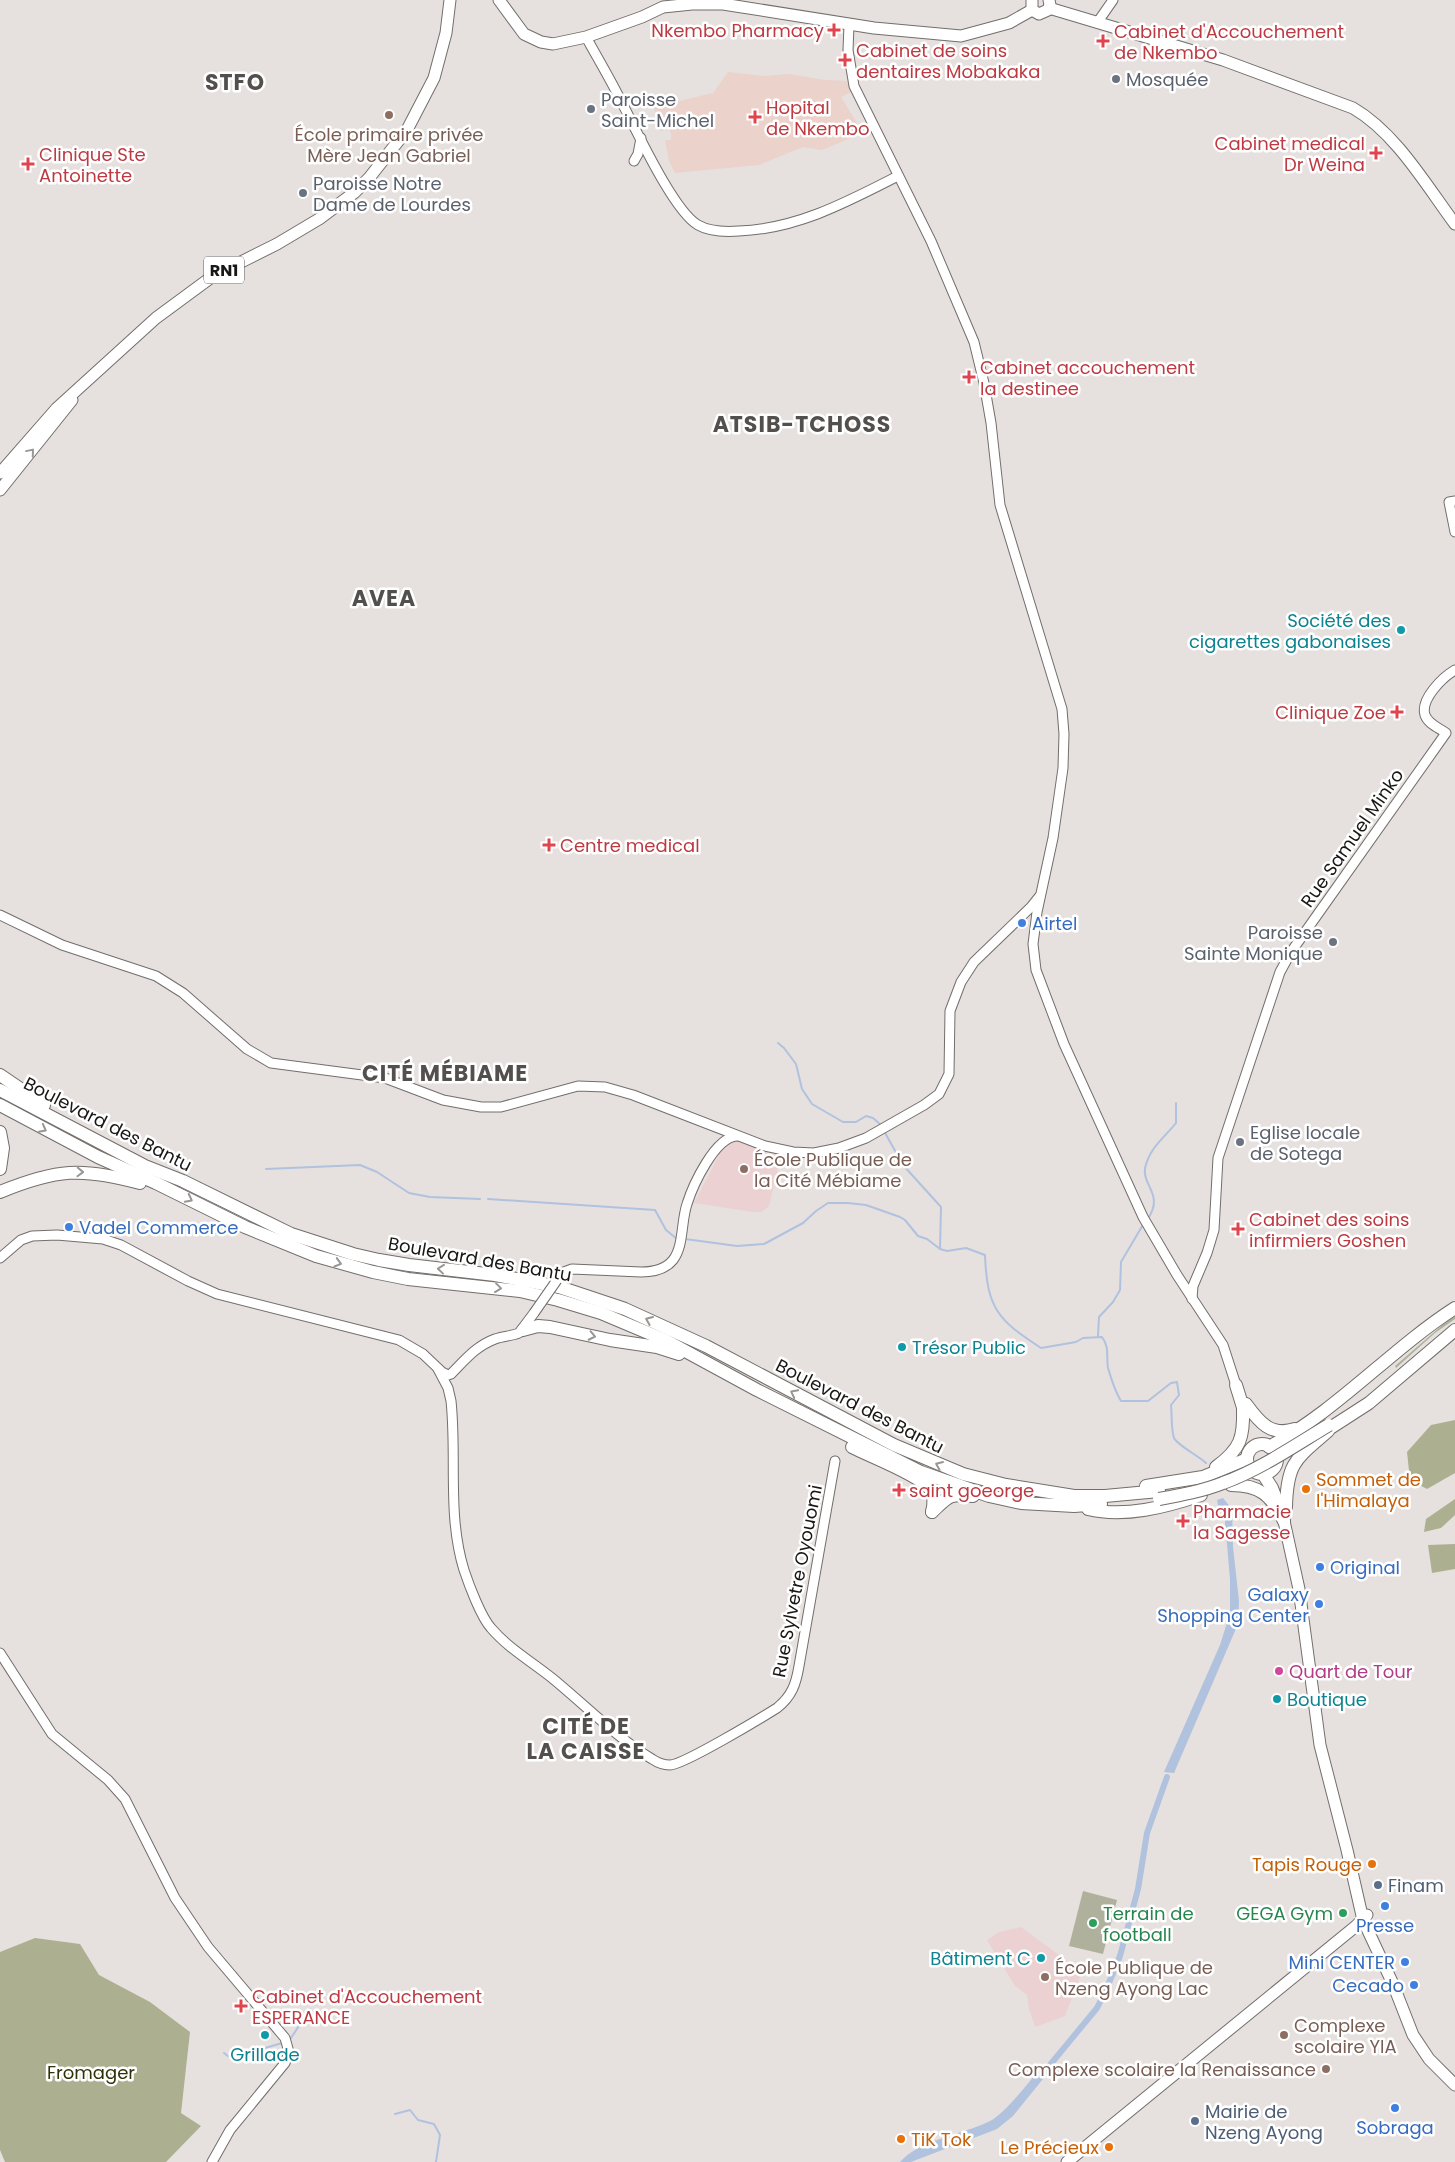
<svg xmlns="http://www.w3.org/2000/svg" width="1455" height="2162" font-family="Poppins,sans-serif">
<rect width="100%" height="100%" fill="#e6e1de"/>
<g fill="#ecd1d2">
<path d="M737,1140L781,1156L769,1206L762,1212H753L694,1203L722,1149Z"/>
<path d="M1021,1927L1082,1972L1065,2016L1035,2027L1029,2009L1027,1995L1015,1986L987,1940L999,1932Z"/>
</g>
<path fill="#ebd2ca" d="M728,72L764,76L789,74L825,80L847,81L851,92L841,97L860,128L851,138L822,150L803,147L759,165L675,173L669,161L665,140H671V134L669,129L660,131L654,107L713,93Z"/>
<g fill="#afb19c">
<path d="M1455,1314V1319L1435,1333L1396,1368L1395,1366Z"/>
<path d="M1083,1891L1117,1900L1103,1954L1069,1946Z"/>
</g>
<g fill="#adb090">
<path d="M1455,1420V1473L1427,1489L1410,1480L1407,1452L1431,1425Z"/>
<path d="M1455,1499V1515L1441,1528L1424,1532L1426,1519Z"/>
<path d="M1455,1544V1569L1432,1573L1428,1545Z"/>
<path d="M35,1938L80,1944L99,1975L150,2002L190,2032L181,2113L201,2126L166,2162H5L0,2150V1952Z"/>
</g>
<g fill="#b0c2de">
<path d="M1223,1498L1232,1509L1233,1547L1239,1601L1238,1624L1174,1773L1164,1772L1220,1645L1230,1613V1579L1224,1510L1219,1509L1217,1500Z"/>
<path d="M1040,2069L1047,2074L1013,2116L997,2129L911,2162H900C920,2139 963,2135 990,2121C1004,2114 1029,2082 1040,2069Z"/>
</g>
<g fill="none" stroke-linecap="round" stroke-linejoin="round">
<g stroke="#b0c2de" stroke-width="2">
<path d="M778,1043L784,1048L796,1064L802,1089L812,1104L843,1122H856L866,1116L873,1118L881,1125"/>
<path d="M884,1131L903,1165L941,1207L940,1249L947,1251L966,1248L985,1255C987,1309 998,1320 1041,1348L1076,1342L1083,1338L1102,1337C1110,1348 1106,1356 1108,1368C1111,1378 1115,1392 1121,1401H1148L1171,1383L1177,1382L1179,1395L1171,1405C1172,1415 1171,1429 1174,1438C1177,1445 1199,1456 1206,1463"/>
<path d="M266,1169L360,1165L377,1172L409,1193L430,1197L480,1199"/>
<path d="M488,1199L655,1210L666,1230L677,1239"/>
<path d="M1147,1220C1165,1195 1142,1186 1145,1168C1150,1147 1164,1138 1176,1123V1103"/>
<path d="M685,1239L737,1246L764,1244L803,1223L816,1211L828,1203H848L866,1205L900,1217L905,1220L918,1236L927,1239L940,1249"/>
<path d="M1098,1336L1099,1317L1113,1302L1120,1290L1121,1262L1144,1223"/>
<path d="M291,2038L310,2009"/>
<path d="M224,2053L228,2056H238L282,2043"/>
<path d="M395,2114L410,2110L418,2120L434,2124L440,2135L436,2162"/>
</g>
<path stroke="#b0c2de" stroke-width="6" d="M1040,2077L1097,2008L1106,1990L1120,1956L1138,1889L1147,1833L1167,1777"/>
<defs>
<g id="minor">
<path d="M1097,23L1113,0"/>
<path d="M849,25L848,50L854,86L931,241L974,342L984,383L991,423L1000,505L1062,709L1064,734L1063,768L1053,838L1037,912L1033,944L1036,970L1064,1044L1143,1217L1177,1275L1223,1345L1236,1385"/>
<path d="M586,37C597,57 609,77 619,97C634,125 673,211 698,225C710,232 725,232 739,231C797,229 847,202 898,176"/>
<path d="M634,161L638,154L641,138"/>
<path d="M1455,501L1449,502L1455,532"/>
<path d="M0,915L62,945L156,976L183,993L247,1049L271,1063L385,1078L443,1100L481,1107H501L578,1086L605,1087L633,1095L765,1146L793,1152L814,1153L839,1148L866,1138L924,1105L939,1094L949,1074L950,1011L961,982L974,962L1031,907L1039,897"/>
<path d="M0,1258L21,1240L32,1236L57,1235L103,1239L121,1245L188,1281L217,1294L399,1340L423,1354L442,1372L448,1375L451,1374C465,1360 476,1346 495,1339C503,1336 512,1336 519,1333L534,1313"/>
<path d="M557,1280L564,1272L572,1269L641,1272C653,1272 665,1270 673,1260C684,1246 681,1221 687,1204C693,1185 715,1137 737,1136"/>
<path d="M1192,1299L1193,1286L1207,1253L1214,1230L1218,1158L1280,972L1291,952L1446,733C1439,728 1428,724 1425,715C1420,699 1443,677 1455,670"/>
<path d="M438,1369L448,1388L451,1401C457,1457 447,1515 464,1570C469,1585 481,1617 491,1628C508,1648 532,1662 552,1678C585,1705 616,1737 652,1759C658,1763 664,1765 670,1765C683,1765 761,1718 777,1708C792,1696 796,1684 799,1666L835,1461"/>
<path d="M0,1653L52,1734L108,1780L125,1799L175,1898L208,1947L285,2038L289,2052L285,2063L230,2130L212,2162"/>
</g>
<g id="major">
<path d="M499,0L524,34L541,42L553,44L586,37L642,17L663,7L692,4H723L874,28L961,36L1009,23L1032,10"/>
<path d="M1032,0V10L1039,14L1048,10L1050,5L1049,0"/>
<path d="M1049,8L1223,60L1353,108C1396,133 1426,185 1455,224"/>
<path d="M0,473L57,408L156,318L213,276L277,244L319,219L355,192L369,178L407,130L434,78L446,33L450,0"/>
<path d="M0,490L72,400"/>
<path d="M1284,1521L1299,1589L1320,1745L1347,1850L1363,1920L1393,1984L1413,2035L1429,2059L1455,2085"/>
<path d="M1067,2162L1356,1926L1367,1915"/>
</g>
<g id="highway">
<path d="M0,1075L44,1105"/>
<path d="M0,1090L145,1166L183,1181L291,1234L353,1254L379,1260L409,1265L495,1275L559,1287L625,1309L706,1346L894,1445L963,1474L1006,1485L1074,1496H1105L1159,1491"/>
<path d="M0,1105L98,1157L156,1183L245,1227L316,1256L373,1272L408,1279L520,1291L558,1300L601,1313L665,1340L757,1390L921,1472L989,1496L1021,1503L1074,1506L1101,1504"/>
<path d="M0,1132L3,1148L0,1169"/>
<path d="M0,1192C56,1169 82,1167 140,1183"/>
<path d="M523,1330L538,1326L550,1327L610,1340L657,1347L679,1354"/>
<path d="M1236,1385L1245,1414"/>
<path d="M1246,1404C1259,1422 1271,1437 1295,1429"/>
<path d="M1321,1434L1369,1403L1455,1330"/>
<circle cx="1262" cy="1459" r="15"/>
<path d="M852,1447C869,1456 920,1475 930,1489C935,1496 934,1504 932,1512"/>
<path d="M1269,1447C1338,1410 1390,1350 1455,1308"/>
<path d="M1216,1467C1241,1449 1244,1437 1243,1408"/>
<path d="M1263,1474L1272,1488L1278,1504"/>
<path d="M1231,1485C1260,1485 1271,1495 1284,1521"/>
<path d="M1146,1486L1203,1477L1247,1459"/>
<path d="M1286,1507C1287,1462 1296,1459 1328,1431"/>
<path d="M1088,1509C1124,1518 1166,1507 1201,1495"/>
<path d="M932,1512C950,1495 948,1494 973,1496"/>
</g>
</defs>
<use href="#minor" stroke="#726e6b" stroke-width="11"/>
<use href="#major" stroke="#726e6b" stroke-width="13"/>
<use href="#highway" stroke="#726e6b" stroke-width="14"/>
<use href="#minor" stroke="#fff" stroke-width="9"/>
<use href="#major" stroke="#fff" stroke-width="11"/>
<use href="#highway" stroke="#fff" stroke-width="12"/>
<defs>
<path id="minor-bridge" d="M534,1313L557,1280"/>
<path id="highway-bridge" d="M1159,1499C1181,1495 1203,1491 1223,1483C1261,1469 1294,1446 1329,1425"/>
</defs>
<use href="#minor-bridge" stroke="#726e6b" stroke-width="11" stroke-linecap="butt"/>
<use href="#highway-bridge" stroke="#726e6b" stroke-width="14" stroke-linecap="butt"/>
<use href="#minor-bridge" stroke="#fff" stroke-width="9"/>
<use href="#highway-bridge" stroke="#fff" stroke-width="12"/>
</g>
<defs><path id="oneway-chevron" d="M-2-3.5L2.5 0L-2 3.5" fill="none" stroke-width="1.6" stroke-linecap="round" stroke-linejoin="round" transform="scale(1.25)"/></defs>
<g stroke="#989796">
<use href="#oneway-chevron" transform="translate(31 452) rotate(-50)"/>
<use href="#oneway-chevron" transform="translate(43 1129) rotate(28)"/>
<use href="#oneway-chevron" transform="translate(80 1172) rotate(2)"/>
<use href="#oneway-chevron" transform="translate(189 1199) rotate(27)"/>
<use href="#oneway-chevron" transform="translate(338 1263) rotate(16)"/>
<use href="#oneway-chevron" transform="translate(441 1269) rotate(-174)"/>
<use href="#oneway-chevron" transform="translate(498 1288) rotate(7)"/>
<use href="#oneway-chevron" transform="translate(649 1320) rotate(-157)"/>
<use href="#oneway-chevron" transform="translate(592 1336) rotate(12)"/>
<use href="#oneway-chevron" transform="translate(794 1393) rotate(-153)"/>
<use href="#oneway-chevron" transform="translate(939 1465) rotate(-157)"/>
</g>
<g fill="#e0444e" stroke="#fff" stroke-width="2">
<path d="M831.5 22.5h5v5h5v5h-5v5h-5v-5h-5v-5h5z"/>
<path d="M1100.5 33.5h5v5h5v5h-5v5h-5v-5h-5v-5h5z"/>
<path d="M842.5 52.5h5v5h5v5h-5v5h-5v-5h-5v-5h5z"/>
<path d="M752.5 109.5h5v5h5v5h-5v5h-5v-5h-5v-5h5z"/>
<path d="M1373.5 145.5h5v5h5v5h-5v5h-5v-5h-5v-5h5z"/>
<path d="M25.5 156.5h5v5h5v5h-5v5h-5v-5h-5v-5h5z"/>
<path d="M966.5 369.5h5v5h5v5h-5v5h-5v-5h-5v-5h5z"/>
<path d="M1394.5 704.5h5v5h5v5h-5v5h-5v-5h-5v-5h5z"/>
<path d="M546.5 837.5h5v5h5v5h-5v5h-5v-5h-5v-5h5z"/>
<path d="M1235.5 1221.5h5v5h5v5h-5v5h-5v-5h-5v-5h5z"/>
<path d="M896.5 1482.5h5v5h5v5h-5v5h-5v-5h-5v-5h5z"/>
<path d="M1180.5 1513.5h5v5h5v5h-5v5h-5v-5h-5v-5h5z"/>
<path d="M238.5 1998.5h5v5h5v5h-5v5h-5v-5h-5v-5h5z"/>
</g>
<g fill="#6b7280" stroke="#fff" stroke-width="2">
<circle cx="1116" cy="79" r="5"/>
<circle cx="591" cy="109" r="5"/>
<circle cx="303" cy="193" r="5"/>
<circle cx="1333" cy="942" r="5"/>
<circle cx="1240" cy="1142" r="5"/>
</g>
<g fill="#8d6e63" stroke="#fff" stroke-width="2">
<circle cx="389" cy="115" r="5"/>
<circle cx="744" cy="1169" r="5"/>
<circle cx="1045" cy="1977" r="5"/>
<circle cx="1284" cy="2035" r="5"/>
<circle cx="1326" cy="2069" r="5"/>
</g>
<g fill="#0f9aa8" stroke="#fff" stroke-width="2">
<circle cx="1401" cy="630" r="5"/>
<circle cx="902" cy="1347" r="5"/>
<circle cx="1277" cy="1699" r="5"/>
<circle cx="1041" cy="1958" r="5"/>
<circle cx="265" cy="2035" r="5"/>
</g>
<g fill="#3f7fe0" stroke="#fff" stroke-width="2">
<circle cx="1022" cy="923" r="5"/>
<circle cx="69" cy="1227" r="5"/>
<circle cx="1320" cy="1567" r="5"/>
<circle cx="1319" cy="1604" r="5"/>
<circle cx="1385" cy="1906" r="5"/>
<circle cx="1405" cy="1962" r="5"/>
<circle cx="1414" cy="1985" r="5"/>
<circle cx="1395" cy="2108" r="5"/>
</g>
<g fill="#e8710a" stroke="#fff" stroke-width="2">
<circle cx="1306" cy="1489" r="5"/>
<circle cx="1372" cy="1864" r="5"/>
<circle cx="901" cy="2139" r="5"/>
<circle cx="1109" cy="2147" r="5"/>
</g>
<circle fill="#d1479c" stroke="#fff" stroke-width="2" cx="1279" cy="1671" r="5"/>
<g fill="#5c6f8a" stroke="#fff" stroke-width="2">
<circle cx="1378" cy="1885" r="5"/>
<circle cx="1195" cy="2121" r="5"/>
</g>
<g fill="#2e9e5b" stroke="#fff" stroke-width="2">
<circle cx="1343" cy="1913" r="5"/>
<circle cx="1093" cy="1923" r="5"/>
</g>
<g text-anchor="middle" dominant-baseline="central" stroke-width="5" stroke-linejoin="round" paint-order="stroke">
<rect fill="#fff" stroke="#5e5d5c" stroke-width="1" x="204" y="256.5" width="40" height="27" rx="4"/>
<g font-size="16" font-weight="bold" fill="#191716">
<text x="224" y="270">RN1</text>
</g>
<g font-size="18" fill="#be3a42" stroke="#fff" text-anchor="start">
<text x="824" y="30" text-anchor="end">Nkembo Pharmacy</text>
<text x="1114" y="31">Cabinet d'Accouchement<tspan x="1114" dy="21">de Nkembo</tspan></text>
<text x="856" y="50">Cabinet de soins<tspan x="856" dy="21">dentaires Mobakaka</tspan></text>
<text x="766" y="107">Hopital<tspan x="766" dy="21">de Nkembo</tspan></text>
<text x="1365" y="143" text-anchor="end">Cabinet medical<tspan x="1365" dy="21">Dr Weina</tspan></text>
<text x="39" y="154">Clinique Ste<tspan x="39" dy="21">Antoinette</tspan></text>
<text x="980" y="367">Cabinet accouchement<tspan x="980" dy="21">la destinee</tspan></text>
<text x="1386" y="712" text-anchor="end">Clinique Zoe</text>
<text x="560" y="845">Centre medical</text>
<text x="1249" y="1219">Cabinet des soins<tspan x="1249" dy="21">infirmiers Goshen</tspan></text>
<text x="909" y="1490">saint goeorge</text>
<text x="1193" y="1511">Pharmacie<tspan x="1193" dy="21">la Sagesse</tspan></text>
<text x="252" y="1996">Cabinet d'Accouchement<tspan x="252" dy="21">ESPERANCE</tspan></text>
</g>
<g font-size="18" fill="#5b616d" stroke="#fff" text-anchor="start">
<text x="1126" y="79">Mosquée</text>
<text x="601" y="99">Paroisse<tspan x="601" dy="21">Saint-Michel</tspan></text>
<text x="313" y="183">Paroisse Notre<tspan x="313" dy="21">Dame de Lourdes</tspan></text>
<text x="1323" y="932" text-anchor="end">Paroisse<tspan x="1323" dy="21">Sainte Monique</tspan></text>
<text x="1250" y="1132">Eglise locale<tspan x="1250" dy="21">de Sotega</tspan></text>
</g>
<g font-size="18" fill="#785e54" stroke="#fff" text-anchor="start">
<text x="389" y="134" text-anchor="middle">École primaire privée<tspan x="389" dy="21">Mère Jean Gabriel</tspan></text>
<text x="754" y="1159">École Publique de<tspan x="754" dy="21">la Cité Mébiame</tspan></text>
<text x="1055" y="1967">École Publique de<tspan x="1055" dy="21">Nzeng Ayong Lac</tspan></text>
<text x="1294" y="2025">Complexe<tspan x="1294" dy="21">scolaire YIA</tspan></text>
<text x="1316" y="2069" text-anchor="end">Complexe scolaire la Renaissance</text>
</g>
<g font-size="18" fill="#0d838f" stroke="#fff" text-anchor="end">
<text x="1391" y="620">Société des<tspan x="1391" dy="21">cigarettes gabonaises</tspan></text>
<text x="912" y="1347" text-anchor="start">Trésor Public</text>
<text x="1287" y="1699" text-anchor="start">Boutique</text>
<text x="1031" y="1958">Bâtiment C</text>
<text x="265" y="2054" text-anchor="middle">Grillade</text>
</g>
<g font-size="18" fill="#191716" stroke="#fff">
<text transform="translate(1352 838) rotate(-55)">Rue Samuel Minko</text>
<text transform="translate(108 1124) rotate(27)">Boulevard des Bantu</text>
<text transform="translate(480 1259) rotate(10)">Boulevard des Bantu</text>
<text transform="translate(860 1406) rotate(27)">Boulevard des Bantu</text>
<text transform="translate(797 1581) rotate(-79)">Rue Sylvetre Oyouomi</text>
</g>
<g font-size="18" fill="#366cbe" stroke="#fff" text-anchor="start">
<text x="1032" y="923">Airtel</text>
<text x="79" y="1227">Vadel Commerce</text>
<text x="1330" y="1567">Original</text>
<text x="1309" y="1594" text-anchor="end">Galaxy<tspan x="1309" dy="21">Shopping Center</tspan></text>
<text x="1385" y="1925" text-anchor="middle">Presse</text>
<text x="1395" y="1962" text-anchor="end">Mini CENTER</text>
<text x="1404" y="1985" text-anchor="end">Cecado</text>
<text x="1395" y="2127" text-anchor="middle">Sobraga</text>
</g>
<g font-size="18" fill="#c56008" stroke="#fff" text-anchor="start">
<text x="1316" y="1479">Sommet de<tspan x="1316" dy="21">l'Himalaya</tspan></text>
<text x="1362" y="1864" text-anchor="end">Tapis Rouge</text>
<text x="911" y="2139">TiK Tok</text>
<text x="1099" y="2147" text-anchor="end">Le Précieux</text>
</g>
<g font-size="18" fill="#b23c85" stroke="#fff" text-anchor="start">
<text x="1289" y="1671">Quart de Tour</text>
</g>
<g font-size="18" fill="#4e5e75" stroke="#fff" text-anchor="start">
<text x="1388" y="1885">Finam</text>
<text x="1205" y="2111">Mairie de<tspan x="1205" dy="21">Nzeng Ayong</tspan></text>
</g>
<g font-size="18" fill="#27864d" stroke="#fff" text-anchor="start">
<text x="1103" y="1913">Terrain de<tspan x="1103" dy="21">football</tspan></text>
<text x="1333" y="1913" text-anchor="end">GEGA Gym</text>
</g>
<g font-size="18" fill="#2f3107" stroke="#fff">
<text x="91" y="2072">Fromager</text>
</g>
<g font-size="22" font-weight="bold" letter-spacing="1" fill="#534f4d" stroke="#fff">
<text x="235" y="82">STFO</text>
<text x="802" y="424">ATSIB-TCHOSS</text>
<text x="384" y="598">AVEA</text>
<text x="445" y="1073">CITÉ MÉBIAME</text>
<text x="586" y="1726">CITÉ DE<tspan x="586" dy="25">LA CAISSE</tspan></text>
</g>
</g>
</svg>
